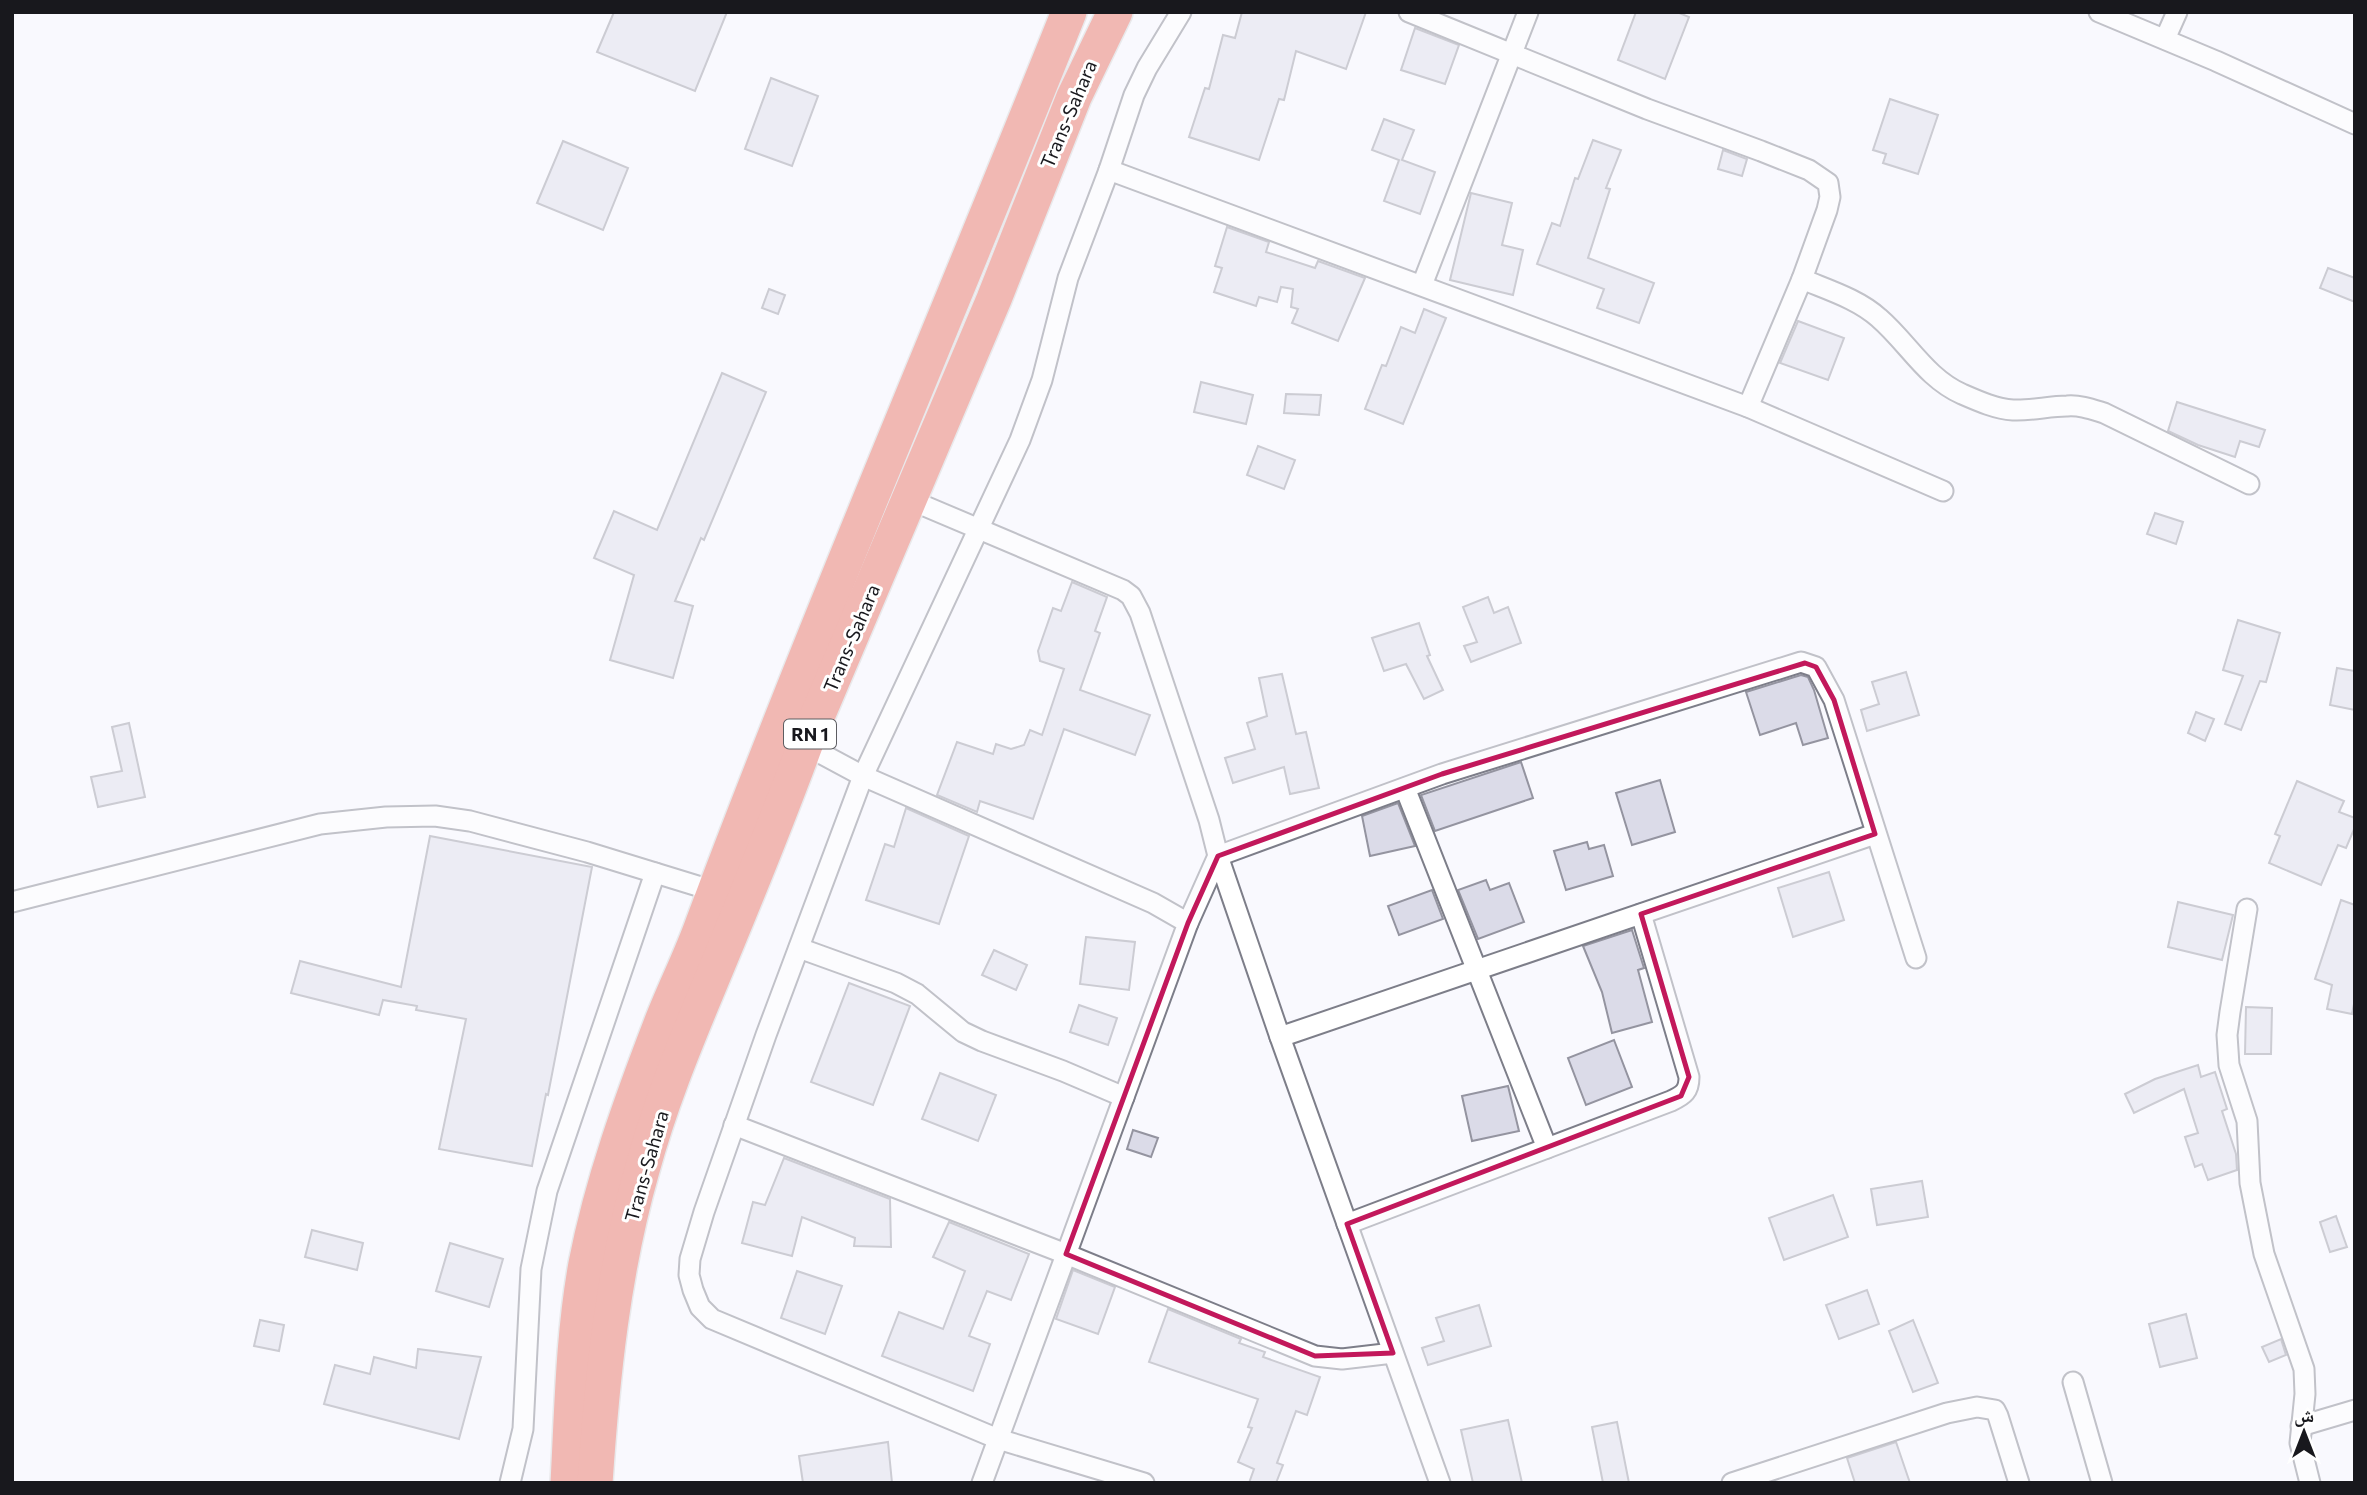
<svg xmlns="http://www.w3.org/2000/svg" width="2367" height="1495" font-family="Commissioner,'Noto Naskh Arabic',sans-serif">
<rect width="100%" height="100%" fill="#f9f9fe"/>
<g fill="#dbdbe8" stroke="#9494a0" stroke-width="2">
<path d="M614,12H727L695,91L597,52Z"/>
<path d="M1242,12H1366L1346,69L1296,51L1284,100L1279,99L1259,160L1189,137L1205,88L1209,89L1223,35L1235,38Z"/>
<path d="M1636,12H1677L1689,17L1665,79L1618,60Z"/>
<path d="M1415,28L1459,45L1445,84L1401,70Z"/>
<path d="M771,78L818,96L792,166L745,149Z"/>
<path d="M1890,99L1938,115L1918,174L1883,163L1886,154L1873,150Z"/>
<path d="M1384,119L1414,130L1402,160L1435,172L1420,214L1384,201L1399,160L1372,150Z"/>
<path d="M1593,140L1621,150L1606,188L1610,189L1588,258L1654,283L1639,323L1597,308L1604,289L1537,264L1552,223L1560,226L1575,178L1578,179Z"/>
<path d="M563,141L628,168L603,230L537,203Z"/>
<path d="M1723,150L1747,159L1742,176L1718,169Z"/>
<path d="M1471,193L1512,203L1502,245L1523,250L1513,295L1450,280Z"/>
<path d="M1227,227L1269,242L1266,252L1315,268L1318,261L1365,278L1338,341L1292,323L1298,309L1291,307L1293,289L1281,287L1277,302L1259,297L1256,306L1214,292L1222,268L1215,266Z"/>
<path d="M2328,268L2355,278V302L2320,288Z"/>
<path d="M769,289L785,295L778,314L762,308Z"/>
<path d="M1424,309L1446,318L1403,424L1365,409L1382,365L1386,366L1401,327L1415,333Z"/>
<path d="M1798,321L1844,338L1828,380L1780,363Z"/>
<path d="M722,373L766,392L704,540L701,538L675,601L693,606L673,678L610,660L634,575L594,558L614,511L657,530Z"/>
<path d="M1201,382L1253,395L1246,424L1194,412Z"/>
<path d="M1286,394L1321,395L1319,415L1284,413Z"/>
<path d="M2177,402L2265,430L2259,447L2240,441L2235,457L2198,445L2168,431Z"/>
<path d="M1258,446L1295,460L1284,489L1247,475Z"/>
<path d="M2155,513L2183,522L2176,544L2147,534Z"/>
<path d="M1072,582L1107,597L1095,631L1100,633L1080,690L1150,715L1135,755L1064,729L1033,819L980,801L977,812L937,795L957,742L993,754L996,744L1011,749L1024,745L1030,730L1042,735L1064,669L1040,661L1038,651L1053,608L1061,611Z"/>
<path d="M1488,597L1494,613L1508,607L1521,643L1471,662L1464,646L1477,642L1463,607Z"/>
<path d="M2238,620L2280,633L2266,682L2260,681L2241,730L2225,724L2243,676L2223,670Z"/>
<path d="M1419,623L1430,655L1427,656L1443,690L1424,699L1406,664L1384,671L1372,638Z"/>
<path d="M2337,668L2355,671V710L2330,705Z"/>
<path d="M1906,672L1919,715L1867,731L1861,710L1879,704L1872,682Z"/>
<path d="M1282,674L1296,734L1306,732L1319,788L1290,794L1284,767L1233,783L1225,758L1255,749L1247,723L1267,716L1259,678Z"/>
<path d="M1801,675L1808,677L1814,690L1828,738L1803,745L1796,723L1760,735L1746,692Z"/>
<path d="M2196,712L2214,719L2205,741L2188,733Z"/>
<path d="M129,723L145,797L98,807L91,777L122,771L112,727Z"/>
<path d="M1521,762L1533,798L1435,831L1421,795Z"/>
<path d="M1660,780L1675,832L1632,845L1616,793Z"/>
<path d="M2297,781L2344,801L2339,812L2355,818V827L2346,848L2338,845L2321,885L2269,863L2280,836L2275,834Z"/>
<path d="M1398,803L1415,846L1370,856L1362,816Z"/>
<path d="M906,808L969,836L939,924L866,900L885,844L894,847Z"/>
<path d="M430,836L592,867L548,1095L546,1094L532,1166L439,1149L466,1019L416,1010L417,1006L383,1000L379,1015L291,993L300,961L401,987Z"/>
<path d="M1587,842L1589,849L1604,845L1613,876L1566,890L1554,851Z"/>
<path d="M1829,872L1844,920L1793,937L1778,888Z"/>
<path d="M1486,880L1490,890L1509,883L1524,922L1478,939L1458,890Z"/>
<path d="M1432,890L1443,919L1399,935L1388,906Z"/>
<path d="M2341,900L2355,905V999L2352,1014L2327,1009L2332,985L2315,979Z"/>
<path d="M2178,902L2233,915L2222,960L2168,947Z"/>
<path d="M1632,930L1644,968L1638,970L1652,1022L1612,1033L1602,992L1583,946Z"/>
<path d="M1086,937L1135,942L1129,990L1080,984Z"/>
<path d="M994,950L1027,965L1016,990L982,975Z"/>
<path d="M849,983L910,1006L873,1105L811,1082Z"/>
<path d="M1079,1005L1117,1018L1108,1045L1070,1032Z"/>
<path d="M2246,1007L2272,1008L2271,1054H2245Z"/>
<path d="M1614,1040L1632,1087L1586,1105L1568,1058Z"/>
<path d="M2198,1065L2201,1077L2215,1072L2227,1109L2222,1111L2236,1154L2237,1170L2208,1180L2202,1164L2195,1167L2185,1137L2198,1133L2184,1089L2134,1113L2125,1094L2155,1079Z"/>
<path d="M940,1073L996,1095L978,1141L922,1119Z"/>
<path d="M1508,1086L1519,1131L1472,1141L1462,1096Z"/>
<path d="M1133,1130L1158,1138L1151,1157L1127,1149Z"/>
<path d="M784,1158L890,1199L891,1247L854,1246L855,1238L802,1217L792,1256L742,1243L753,1202L765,1205Z"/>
<path d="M1922,1181L1928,1217L1877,1225L1871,1189Z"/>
<path d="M1833,1195L1848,1237L1784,1260L1769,1218Z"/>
<path d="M2336,1216L2347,1247L2330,1252L2320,1222Z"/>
<path d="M949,1222L1029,1254L1011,1300L987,1291L969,1336L990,1344L973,1391L882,1356L899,1312L943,1329L965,1271L933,1257Z"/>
<path d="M312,1230L363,1243L357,1270L305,1257Z"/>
<path d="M450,1243L503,1259L489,1307L436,1291Z"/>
<path d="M1073,1270L1115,1287L1098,1334L1056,1319Z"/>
<path d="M797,1271L842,1286L825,1334L781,1318Z"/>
<path d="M1867,1290L1879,1324L1839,1339L1826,1305Z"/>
<path d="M1479,1305L1491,1346L1428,1365L1422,1348L1444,1341L1436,1318Z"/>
<path d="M1168,1309L1241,1339L1239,1343L1265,1352L1263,1357L1320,1377L1307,1415L1296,1411L1277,1463L1283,1465L1276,1483H1249L1254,1469L1238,1462L1252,1428L1248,1427L1258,1399L1149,1362Z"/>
<path d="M2186,1314L2197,1358L2160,1367L2149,1324Z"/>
<path d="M260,1320L284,1325L279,1351L254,1346Z"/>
<path d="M1913,1320L1938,1383L1913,1392L1889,1331Z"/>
<path d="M2281,1339L2286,1355L2269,1362L2262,1347Z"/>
<path d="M418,1349L481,1357L459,1439L324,1404L335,1365L370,1374L374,1357L416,1368Z"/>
<path d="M1508,1420L1522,1483H1473L1461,1430Z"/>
<path d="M1617,1422L1629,1483H1603L1592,1427Z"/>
<path d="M888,1442L892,1483H803L799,1456Z"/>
<path d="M1896,1442L1910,1483H1855L1847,1458Z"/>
</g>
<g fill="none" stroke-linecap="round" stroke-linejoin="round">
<defs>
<g id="street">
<path d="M1409,12L1647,109L1761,151L1809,170L1828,183L1830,197L1827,210L1802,279L1748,407"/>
<path d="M2099,12L2216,61L2355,124"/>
<path d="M2165,39L2177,12"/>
<path d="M1109,170L1748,407L1943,491"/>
<path d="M1802,279C1828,290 1858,299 1879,318C1908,343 1926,378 1962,394C1978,401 1996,409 2013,410C2031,411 2049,406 2067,406C2080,405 2091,409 2104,413L2249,484"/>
<path d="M1422,285L1528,12"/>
<path d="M908,499L1123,590L1131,596L1140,613L1209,820L1218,856L1280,1037L1440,1483"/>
<path d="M805,745L863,776L1153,903L1188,923L982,1483"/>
<path d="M1405,788L1547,1148"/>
<path d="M12,902L320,824L386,817L435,816L470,821L587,852L714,891"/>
<path d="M2247,909L2230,1012L2227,1035L2229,1065L2247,1121L2250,1183L2264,1254L2304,1369L2305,1394L2300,1443L2310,1483"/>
<path d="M1188,923L1218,856L1442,774L1801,662L1816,667L1834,700L1916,958"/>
<path d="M799,948L896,983L917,994L963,1032L982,1041L1063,1071L1124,1097"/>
<path d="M1280,1037L1875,834"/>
<path d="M734,1125L1066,1254L1315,1356L1342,1359L1393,1353"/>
<path d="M1347,1224L1671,1101C1684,1095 1689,1091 1689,1077L1641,914"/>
<path d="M2073,1382L2102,1483"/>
<path d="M2301,1426L2355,1410"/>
<path d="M510,1483L523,1429L531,1269L547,1191L655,873"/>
<path d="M1144,1483L998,1439L712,1319L700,1307L693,1290L689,1275L690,1259L704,1212L766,1035L863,776L1020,440L1042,380L1068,278L1109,170L1134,95L1147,68L1181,12"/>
<path d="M1732,1483L1947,1413L1977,1407L1995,1410L1998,1416L2019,1483"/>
</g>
<g id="highway">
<path d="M568,1483C572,1410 573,1335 586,1264C602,1182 631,1102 661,1024C674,990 691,957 703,923C818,616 948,316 1069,12"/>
<path d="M595,1483C602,1378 613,1271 642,1170C659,1107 684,1046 709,986C742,907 775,826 805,745L994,299L1074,97L1115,12"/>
</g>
</defs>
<use href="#street" stroke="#7d7e89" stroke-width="23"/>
<use href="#highway" stroke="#d5d5d6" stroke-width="38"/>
<use href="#street" stroke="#fff" stroke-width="19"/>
<use href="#highway" stroke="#e76859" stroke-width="35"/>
</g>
<path d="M0 0H2367V1495H0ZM1805,663L1816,667L1834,700L1875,834L1641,914L1689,1077L1681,1096L1347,1224L1393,1353L1315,1356L1066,1254L1188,923L1218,856L1442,774Z" fill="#f9f9fe" fill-opacity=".55" fill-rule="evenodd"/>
<path fill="none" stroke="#c2185b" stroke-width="5" stroke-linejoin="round" d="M1805,663L1816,667L1834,700L1875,834L1641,914L1689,1077L1681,1096L1347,1224L1393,1353L1315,1356L1066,1254L1188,923L1218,856L1442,774Z"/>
<g text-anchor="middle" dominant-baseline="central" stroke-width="6" stroke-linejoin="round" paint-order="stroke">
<rect fill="#fff" stroke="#5d5d61" stroke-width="2" x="784" y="719.5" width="52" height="29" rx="5"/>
<g font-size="18" font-weight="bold" fill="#18181d">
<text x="810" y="734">RN 1</text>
</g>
<g font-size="19" fill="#18181d" stroke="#fff">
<text transform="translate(1068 114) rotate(-67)">Trans-Sahara</text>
<text transform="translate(851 638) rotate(-67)">Trans-Sahara</text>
<text transform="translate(646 1166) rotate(-74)">Trans-Sahara</text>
</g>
</g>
<rect width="2367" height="1495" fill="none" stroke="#18181d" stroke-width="28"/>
<g transform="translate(2304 1432)" stroke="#ffffff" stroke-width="5" paint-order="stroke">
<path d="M0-5L12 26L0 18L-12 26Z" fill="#18181d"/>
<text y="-10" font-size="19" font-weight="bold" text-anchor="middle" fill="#18181d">ش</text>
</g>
</svg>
